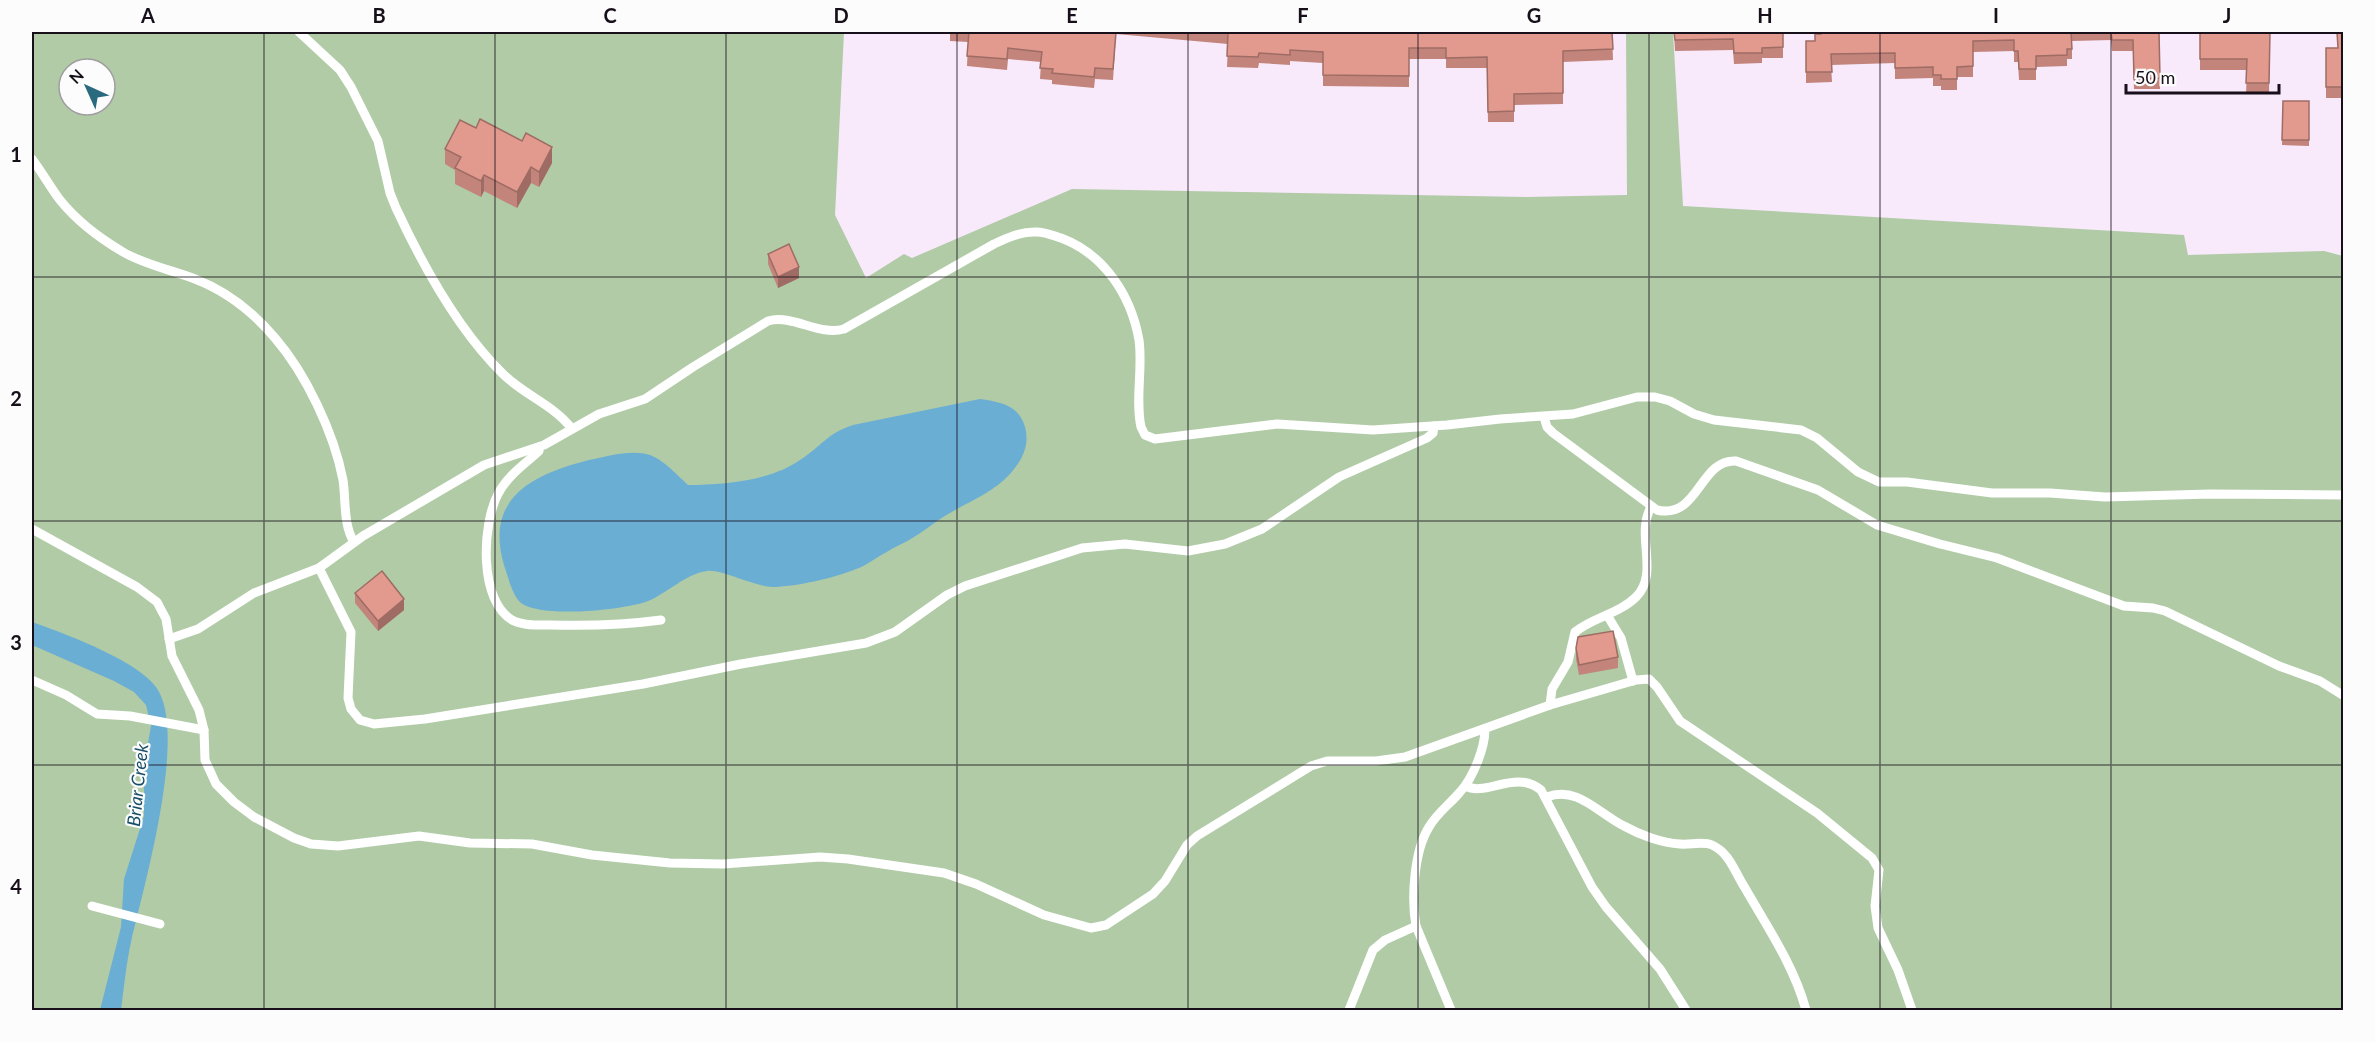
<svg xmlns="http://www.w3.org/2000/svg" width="2375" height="1042" font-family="Lato,sans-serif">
<rect width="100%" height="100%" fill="#f8e9fb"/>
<path fill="#b0cba6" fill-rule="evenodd" d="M32,32H844L835,215L866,278L904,254L912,258L1072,189L1527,197L1627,195L1626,32H1673L1683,206L2184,235L2188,255L2324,251L2343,256V1010H32ZM69,69H105V105H69Z"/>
<g fill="#6baed4">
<path d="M980,399C1000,402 1019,405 1025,427C1030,446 1022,460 1010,474C994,492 970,501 950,513C937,520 926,530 914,537C905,543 894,547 885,553C875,558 866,566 856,569C835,578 794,587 772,587C753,586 721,569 707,571C685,574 668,593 648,601C626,610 533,620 518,600C511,590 508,577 504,565C484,497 534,474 589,460C608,456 632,449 650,455C665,461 677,475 688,485C724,485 770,481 800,460C822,446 826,434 853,425Z"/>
<path d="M32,622C63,633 137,660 156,687C189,732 143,889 131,942C126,965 124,988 121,1010H100L121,927L124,879L144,816V766L151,726L146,705L134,692L114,681L32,645Z"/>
</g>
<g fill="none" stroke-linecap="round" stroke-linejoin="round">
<g stroke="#fff" stroke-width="9">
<path d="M299,32L340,70L351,87L378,141L390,193L396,208C422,264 459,331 503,374C524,395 554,405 572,429"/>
<path d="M32,159C42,172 50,187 60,200C76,220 101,239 123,252C145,265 172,270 195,279C226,291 254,313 275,338C306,374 334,433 343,480C346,499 343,525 354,542"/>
<path d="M1544,417L1547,427L1553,433L1657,510C1699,520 1699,459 1736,461L1818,490L1877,525L1940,544L1997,558L2124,606L2153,608L2165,611L2279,666L2320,681L2344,696"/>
<path d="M539,447V451C524,465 508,475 498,494C482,524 478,603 514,621C525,626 539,625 551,625C588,626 624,625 661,620"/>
<path d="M32,529L137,587L157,602L166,619L172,656L199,710L204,730L205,760L216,784L234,802L254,817L294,838L311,844L338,846L419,836L470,843L532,844L592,855L670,863L723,864L820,857L848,859L944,873L976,884L1044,915L1091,928L1106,925L1153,894L1165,881L1187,845L1197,836L1311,766L1327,761H1376L1405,757L1550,705L1636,680L1649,679L1657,687L1680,721L1817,813L1872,858L1879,870L1875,906L1878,928L1898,970L1912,1010"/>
<path d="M319,568L351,632L348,698L351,709L360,720L374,724L425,719L643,684L741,664L866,643L895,632L947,595L965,586L1082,548L1125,544L1188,551L1225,544L1262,529L1339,477L1427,438L1433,433L1434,426"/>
<path d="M1607,615L1621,638L1633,681"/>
<path d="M169,639L198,629L254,593L319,568L363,536L484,465L544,445L599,414L645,399L693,367L768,321C793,314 818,336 844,329L994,244C1007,238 1020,232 1034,232C1043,231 1052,235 1061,238C1104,254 1131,295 1139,340C1143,368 1135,399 1141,427L1145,435L1155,439L1277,424L1373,430L1447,425L1500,419L1573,414L1637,397H1655L1670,401L1694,414L1714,420L1801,430L1817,438L1858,472L1879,482H1907L1992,493H2050L2105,497L2210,494L2344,495"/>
<path d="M32,680L66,695L97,714L130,716L204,730"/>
<path d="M1550,705L1552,689L1568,662L1575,632C1593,617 1619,614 1636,597C1660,573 1635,535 1651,507"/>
<path d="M1466,786C1485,797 1516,769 1541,790L1592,887L1606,907L1660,969L1686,1010"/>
<path d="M1547,797C1577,785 1599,814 1624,826C1640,835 1662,843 1680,844C1690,845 1703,841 1712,845C1730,853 1735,873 1745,888C1768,928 1794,966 1806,1010"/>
<path d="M92,906L160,924"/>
<path d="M1349,1010L1373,950L1385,940L1416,926"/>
<path d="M1451,1010L1416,926C1411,898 1414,851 1429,827C1437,813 1450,804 1460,792C1473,778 1485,748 1485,729"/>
</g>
</g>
<g fill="#c2847b">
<path d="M950,32H1612L1613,60L1563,62V104L1514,105V122H1488L1487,68H1446V59H1409V87L1323,86V63L1290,61V65L1259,63L1258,68L1227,67L1228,44L1116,34L1113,80L1095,79L1094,88L1052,84V80L1040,79L1041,62L1008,59L1007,70L967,66L968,42L950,41Z"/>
<path d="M1674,32H1783V58H1762V63L1734,64L1733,50L1675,51Z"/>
<path d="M1821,32H2159L2160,89H2134L2133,51H2112L2111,40L2072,41V59H2067V66L2036,67V80H2019L2018,62H2014V51L1973,52V77H1957V90H1941V86H1933V78L1895,79V63L1831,65L1832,82L1806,83V41H1815L1821,34Z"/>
<path d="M2200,32H2270L2269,94H2246L2247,70H2200Z"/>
<path d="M2343,32V98H2326V48H2338Z"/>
<path d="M2283,101H2309V146L2282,145Z"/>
<path d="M476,128L552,163L539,187L531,183L517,208L484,191L481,197L455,184V170L445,164V149Z"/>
<path d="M768,254L799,278L778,288L768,264Z"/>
<path d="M355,593L404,610L378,631L355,603Z"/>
<path d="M1576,648L1618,657V668L1579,675L1576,659Z"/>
</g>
<g fill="#9e6c64">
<path d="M552,147V163L539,187V172Z"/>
<path d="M531,167V183L517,208V192Z"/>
<path d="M484,175V191L481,197V181Z"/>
<path d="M799,267V278L778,288V277Z"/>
<path d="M404,599V610L378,631V621Z"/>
</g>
<g fill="#e29a8f" stroke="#9e6c64" stroke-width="1.5">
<path d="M966,32H1116L1113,69L1095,68L1094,77L1052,73L1053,69L1040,68L1042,52L1008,48L1007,59L967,56L969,32Z"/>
<path d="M1207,32H1612L1613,49L1563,51V93L1514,94V111L1488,112L1487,57L1446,58V48H1409V76L1323,75V52L1290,50V55L1259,53L1258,57L1227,56L1228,33Z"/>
<path d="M1674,32H1783V47L1762,48V53H1734L1733,39L1675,40Z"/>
<path d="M1821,32H2071L2072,49H2067V55L2036,56V69H2019L2018,51H2014V40L1973,41V66L1957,67V79H1941V75H1933V67L1895,68V53L1831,54L1832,72H1806V41H1815V34H1821Z"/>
<path d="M2111,32H2159L2160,78L2134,79L2133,40H2112Z"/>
<path d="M2200,32H2270L2269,83H2246L2247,59H2200Z"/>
<path d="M2337,32H2343V87H2326V48H2338Z"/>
<path d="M2283,101H2309V140H2282Z"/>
<path d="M480,119L522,141L526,133L552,147L539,172L531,167L517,192L484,175L481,181L455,168L461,157L445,149L460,120L476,128Z"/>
<path d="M789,244L799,267L778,277L768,254Z"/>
<path d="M382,571L404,599L378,621L355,593Z"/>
<path d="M1613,631L1618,657L1579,665L1576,648L1578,637Z"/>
</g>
<path fill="none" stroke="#170f19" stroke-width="1.5" stroke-opacity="0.55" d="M264,32V1010M495,32V1010M726,32V1010M957,32V1010M1188,32V1010M1418,32V1010M1649,32V1010M1880,32V1010M2111,32V1010M32,277H2344M32,521H2344M32,765H2344"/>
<g text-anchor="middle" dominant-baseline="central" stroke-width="4.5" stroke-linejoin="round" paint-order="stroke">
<g font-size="18" font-style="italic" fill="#184d68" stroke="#fcfcfc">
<text transform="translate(137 785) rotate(-84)">Briar Creek</text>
</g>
</g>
<rect width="2375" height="1042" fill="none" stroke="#fcfcfc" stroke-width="66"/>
<g transform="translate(87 87) rotate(315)"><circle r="28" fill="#fcfcfc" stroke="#a09da1" stroke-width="1.5"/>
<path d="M0-4.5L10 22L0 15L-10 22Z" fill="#2a6a7f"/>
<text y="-9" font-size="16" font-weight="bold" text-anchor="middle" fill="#170f19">N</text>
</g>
<path d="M2126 84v9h153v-9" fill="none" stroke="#170f19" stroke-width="3"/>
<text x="2135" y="84" font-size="18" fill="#170f19" stroke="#fcfcfc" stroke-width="4.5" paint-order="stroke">50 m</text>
<rect x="33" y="33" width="2309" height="976" fill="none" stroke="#170f19" stroke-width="2"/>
<g font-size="20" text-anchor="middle" font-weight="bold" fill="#170f19">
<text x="148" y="23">A</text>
<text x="379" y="23">B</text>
<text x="610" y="23">C</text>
<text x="841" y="23">D</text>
<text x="1072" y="23">E</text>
<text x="1303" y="23">F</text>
<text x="1534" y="23">G</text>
<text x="1765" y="23">H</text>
<text x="1996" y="23">I</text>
<text x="2227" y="23">J</text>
<text x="16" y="162">1</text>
<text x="16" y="406">2</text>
<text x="16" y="650">3</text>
<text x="16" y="894">4</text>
</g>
</svg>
